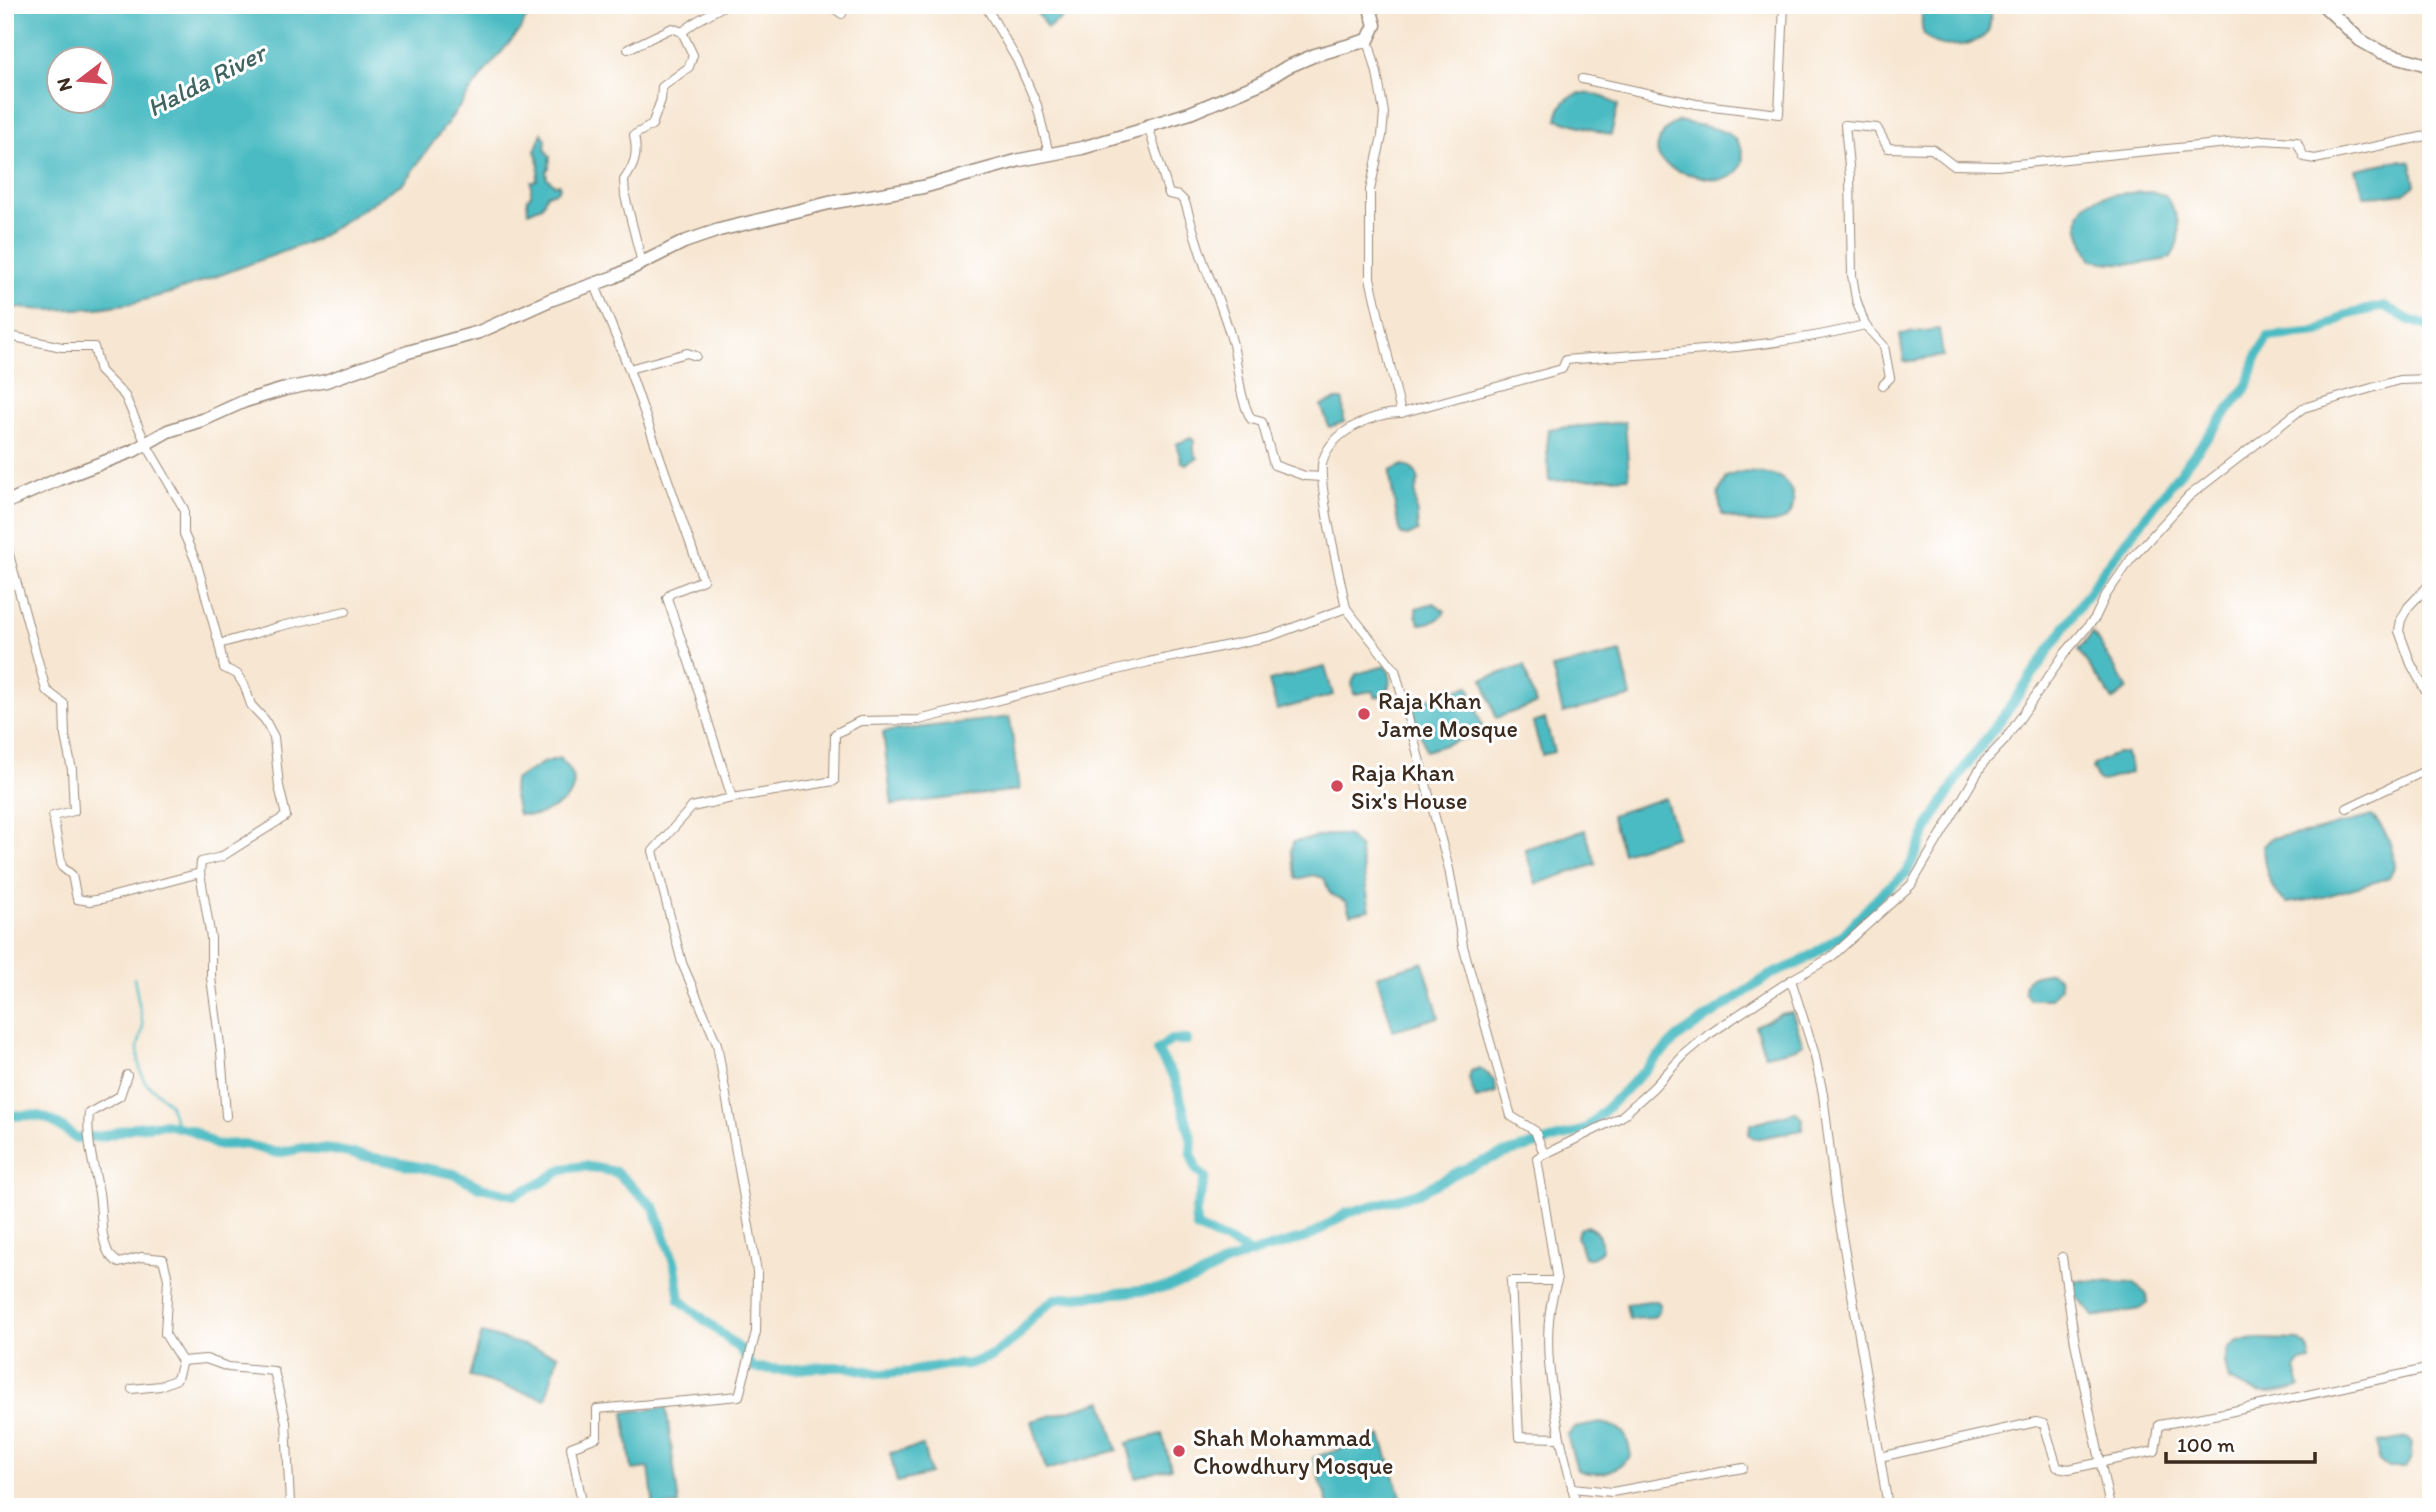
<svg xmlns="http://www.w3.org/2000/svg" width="2436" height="1512" font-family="Itim,sans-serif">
<rect width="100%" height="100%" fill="#fff"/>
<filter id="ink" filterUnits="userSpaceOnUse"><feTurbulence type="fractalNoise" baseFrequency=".0143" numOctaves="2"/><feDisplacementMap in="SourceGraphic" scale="14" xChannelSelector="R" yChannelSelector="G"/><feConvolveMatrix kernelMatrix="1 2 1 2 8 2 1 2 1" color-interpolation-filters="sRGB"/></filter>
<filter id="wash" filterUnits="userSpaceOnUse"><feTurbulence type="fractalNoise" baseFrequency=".00686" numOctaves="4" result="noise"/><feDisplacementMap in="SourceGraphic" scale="28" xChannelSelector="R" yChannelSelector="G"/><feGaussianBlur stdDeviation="1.57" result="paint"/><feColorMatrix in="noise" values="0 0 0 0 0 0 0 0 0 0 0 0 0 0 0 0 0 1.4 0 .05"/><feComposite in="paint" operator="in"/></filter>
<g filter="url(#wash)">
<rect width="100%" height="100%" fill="#f7e6d1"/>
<g fill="#4cbbc3" stroke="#447270" stroke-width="2" fill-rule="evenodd">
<path d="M5,5H532L521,29L487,69L404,182L315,240L174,292L133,303L98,308L47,310L5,307ZM60,60H102V102H60Z"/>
<path d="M1032,5H1081L1047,28Z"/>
<path d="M1933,5H1989C1990,13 1992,25 1987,33C1976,48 1930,52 1923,32C1921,26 1922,16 1922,10Z"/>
<path d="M1580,93L1600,95L1618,105L1611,135L1557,119C1560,104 1566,97 1580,93Z"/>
<path d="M1678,121C1694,125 1722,127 1734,138C1753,155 1739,184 1713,179C1693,175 1645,169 1660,139C1664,131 1670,124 1678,121Z"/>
<path d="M542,133L546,140L545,149L550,157L549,168L546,171L547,178L555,185L559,184L560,188L554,193L547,194L542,206L528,212L527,199L531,195V181H536C540,169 540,163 535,151Z"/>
<path d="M2400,160L2411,162L2415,185L2404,194L2364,196L2356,169Z"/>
<path d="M2151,192L2165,195C2180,217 2184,234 2171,258C2145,265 2118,265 2092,260C2056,196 2097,194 2151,192Z"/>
<path d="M1939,329L1943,356L1904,362L1900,334Z"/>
<path d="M1336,400H1343L1344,422L1329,427L1321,405Z"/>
<path d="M1625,422L1629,477L1549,481L1547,449L1549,429Z"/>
<path d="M1191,438L1194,441V452L1198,458L1186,464L1182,462L1176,444Z"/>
<path d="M1403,465L1411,468L1416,473L1419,480L1415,492L1418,531L1408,536L1402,535L1399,530L1390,477V471Z"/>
<path d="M1740,472C1753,473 1767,472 1779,477C1788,482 1792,488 1793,498C1797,536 1743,522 1722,515L1718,494L1726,477Z"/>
<path d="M1434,603L1445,611C1439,621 1432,623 1420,624L1416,615V608Z"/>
<path d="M2093,633L2128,689L2113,700L2078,650Z"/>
<path d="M1621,652L1631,697L1563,713L1552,668Z"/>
<path d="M1386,666C1394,678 1388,682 1388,694L1375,697L1372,691L1354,694L1352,683L1356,674Z"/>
<path d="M1524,666L1536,704L1496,718L1483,679Z"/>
<path d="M1325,667L1333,695L1277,710L1269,681Z"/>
<path d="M1469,686L1484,732L1426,751L1411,704Z"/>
<path d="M1010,717L1019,790L892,805L883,732Z"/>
<path d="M1545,719L1554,752L1542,755L1533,723Z"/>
<path d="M2117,753H2125L2130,763L2131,772L2104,781L2098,780L2092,768L2094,764Z"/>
<path d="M559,758C581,777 578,797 551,809C547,811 540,815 535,815C530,816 524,815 518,814L513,792L514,780L543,763Z"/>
<path d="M1665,798L1677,836L1623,853L1611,815Z"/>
<path d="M2372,816C2387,831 2392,845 2395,866L2389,878L2316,899L2287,903C2270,891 2264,867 2263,846L2271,838L2311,832Z"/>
<path d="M1585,830L1596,864L1536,884L1525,849Z"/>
<path d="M1327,835H1346L1359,847L1370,910L1350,914L1346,902C1327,890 1333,902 1324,878L1313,875L1297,879L1291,851L1293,842Z"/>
<path d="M1423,962L1439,1017L1393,1030L1377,976Z"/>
<path d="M2051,972L2059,978L2060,988L2050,999H2030L2024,991C2024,974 2037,975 2051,972Z"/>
<path d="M1792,1012L1803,1044L1797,1048L1765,1055L1755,1026L1780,1014Z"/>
<path d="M1480,1068L1495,1081L1496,1093L1476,1099L1469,1079L1471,1071Z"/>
<path d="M1795,1112L1798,1113L1803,1119L1802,1130L1755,1139L1749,1134L1750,1124Z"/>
<path d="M1586,1226C1598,1230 1601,1238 1602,1250C1596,1256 1593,1260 1584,1257L1577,1236L1579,1229Z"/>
<path d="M2073,1280L2132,1283L2147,1294L2148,1303L2140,1309L2095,1317L2070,1289L2069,1284Z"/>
<path d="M1650,1301H1657L1660,1304L1659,1312L1653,1318L1629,1319L1626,1304Z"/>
<path d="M482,1333L558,1355L546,1399L469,1376Z"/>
<path d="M2258,1339L2299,1340L2308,1348L2311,1361L2300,1363L2295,1369L2300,1387C2268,1397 2259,1395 2229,1380L2225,1363L2228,1348L2238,1341Z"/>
<path d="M1103,1401L1117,1450L1046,1470L1032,1421Z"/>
<path d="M666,1407L679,1505L654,1507L649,1468L632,1470L624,1412Z"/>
<path d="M1601,1423C1624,1427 1627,1434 1631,1456C1615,1472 1599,1478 1577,1470L1567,1435L1574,1428Z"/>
<path d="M1162,1434L1171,1468L1136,1477L1127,1443Z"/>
<path d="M1381,1436L1401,1496L1368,1507H1329L1313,1458Z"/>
<path d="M2407,1438L2412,1442L2410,1460L2405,1468H2388L2379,1461L2378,1443Z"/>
<path d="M923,1446L930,1474L897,1482L890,1453Z"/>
</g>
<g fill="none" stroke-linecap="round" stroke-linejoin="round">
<path stroke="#4cbbc3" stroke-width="2.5" d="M134,978L143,1026L138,1047L139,1064L144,1081L169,1103L177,1127"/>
<g stroke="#4cbbc3" stroke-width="10">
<path d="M1187,1040H1171L1157,1051L1175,1079L1192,1141L1191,1153L1196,1169L1205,1178C1201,1198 1192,1208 1197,1228L1242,1248L1249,1254"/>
<path d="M5,1116C42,1114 47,1114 75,1138L104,1136L135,1127L165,1124L191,1130L216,1145L244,1144L277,1153L303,1148L334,1150L454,1174L480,1187L514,1195L543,1182L563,1169L584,1166L616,1172L654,1207L675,1265L680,1300L740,1349L753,1368L786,1370L822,1367H849L880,1374L909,1372L944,1365L969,1364L992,1356L1018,1336L1034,1316L1055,1299L1160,1289L1195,1279L1225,1263L1249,1254L1308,1237L1347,1213L1418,1193L1462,1170L1503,1154L1585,1130L1677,1038L1770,975L1799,963L1844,934L1882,893L1907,872L1931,822L1963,770L2013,703L2104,570L2248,385L2255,360L2268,337L2319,332L2346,315L2384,306L2409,320L2431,327"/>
</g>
</g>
</g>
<g filter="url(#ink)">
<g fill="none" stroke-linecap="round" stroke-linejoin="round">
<defs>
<g id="street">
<path d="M813,5L832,7L842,14"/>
<path d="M985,5L1017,60L1037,105L1049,154"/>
<path d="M682,32L697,21L725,5"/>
<path d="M1368,40L1377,73L1384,113L1382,136L1370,190V278L1401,413"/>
<path d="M628,49L672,28L682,32L693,55L689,67L662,87L661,100L652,125L634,135C638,154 635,165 624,180L625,196L642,263"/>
<path d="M1582,79L1696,104L1779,114L1784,5"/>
<path d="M1148,126L1169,194L1179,196L1185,202C1192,225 1198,248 1206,269C1216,293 1225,316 1232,341C1239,367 1238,395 1251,419L1262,422L1274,465L1305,476L1322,477"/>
<path d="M5,335L62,347H94L100,371L125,396L146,444L184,509V534L197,564L219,644L281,626L346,611"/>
<path d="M629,369L687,353L696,356"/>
<path d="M1883,385L1890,378L1884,346L1865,325L1856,299L1852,275L1850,177L1845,125L1877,128L1888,148L1932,149L1953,165L1997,166L2228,143L2263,140L2297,142L2304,157L2315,159L2431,135"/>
<path d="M5,540L46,690L64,704L65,736L72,770L74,811L53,816L62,867L72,875L77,899L90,901L106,898L200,873"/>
<path d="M2431,583L2408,607L2401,620L2399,631L2411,664L2431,701"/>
<path d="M1346,608L1395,670L1449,869L1463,946L1511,1116L1535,1131L1544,1154"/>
<path d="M219,644L224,668L237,674L245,687L251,705L265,720L274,737L279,786L286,816L221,857L201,862L200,873L211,938V978L221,1052L226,1116"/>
<path d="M732,798L834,781L835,734L860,721L919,720L1149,662L1271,636L1346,608C1341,582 1316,480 1323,460C1332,431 1374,413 1401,413L1562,369L1566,360C1666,352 1767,350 1865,325"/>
<path d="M2347,808L2431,768"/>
<path d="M1791,980L1814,1052L1823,1094L1836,1201L1880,1457L2036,1422L2044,1424L2057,1467L2069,1469L2155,1451L2159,1425L2224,1413L2431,1368"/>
<path d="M127,1075L120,1096L89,1113C86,1140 94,1166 99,1193C102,1212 100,1235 108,1252C110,1257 115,1260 119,1263L141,1257L163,1259L168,1279L165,1334L182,1361L177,1379L160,1386L132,1389"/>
<path d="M2062,1257L2075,1343L2110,1507"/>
<path d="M1557,1281C1540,1331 1551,1386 1560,1438"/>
<path d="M182,1361L206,1359L228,1367L274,1371L286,1422L290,1504L288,1507"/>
<path d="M1880,1457L1888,1507"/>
<path d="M1572,1488L1612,1492L1743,1468"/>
<path d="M583,1507L571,1447L597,1437V1409L739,1396L756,1332L757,1272L717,1044L682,963L653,851L692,807L732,798L693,674L667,598L671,593L703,580L629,369L595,285"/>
<path d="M1577,1507L1560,1438L1519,1437L1511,1281H1557L1537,1158L1621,1117L1653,1088L1684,1055L1708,1035L1791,980L1830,958L1911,885L1984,762L2005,740L2065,653L2095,618L2106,595L2131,559L2189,496L2303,408L2399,380L2431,379"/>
</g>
<g id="secondary">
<path d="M2323,5L2360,40L2381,52L2431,66"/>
<path d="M5,503L59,479L133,451L168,431L205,419L245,401L285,389L326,381L408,352L479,332L550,300L614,277L684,242L719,230L829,203L923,187L1020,160L1082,148L1139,131L1148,126L1190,113L1261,83L1287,67L1315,55L1368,40L1375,25L1369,5"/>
</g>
</defs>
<use href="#street" stroke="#998878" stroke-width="10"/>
<use href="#secondary" stroke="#998878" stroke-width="15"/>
<use href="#street" stroke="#fff" stroke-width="8"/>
<use href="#secondary" stroke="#fff" stroke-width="12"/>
</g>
</g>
<g fill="#d1495b" stroke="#fff" stroke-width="2.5">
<circle cx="1364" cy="714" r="7"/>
<circle cx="1337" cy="786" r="7"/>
<circle cx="1179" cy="1451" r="7"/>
</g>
<g text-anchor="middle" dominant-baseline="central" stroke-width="6" stroke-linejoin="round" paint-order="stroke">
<g font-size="24" fill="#3b2a1e" stroke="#fff" text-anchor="start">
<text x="1378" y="700">Raja Khan<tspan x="1378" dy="28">Jame Mosque</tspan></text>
<text x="1351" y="772">Raja Khan<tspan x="1351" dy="28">Six's House</tspan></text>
<text x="1193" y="1437">Shah Mohammad<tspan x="1193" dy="28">Chowdhury Mosque</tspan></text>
</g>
<g font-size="26" font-style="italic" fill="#426460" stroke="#fff">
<text transform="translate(206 80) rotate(-27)">Halda River</text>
</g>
</g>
<rect width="2436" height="1512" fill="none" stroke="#fff" stroke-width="28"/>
<g transform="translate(80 80) rotate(254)"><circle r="33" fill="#ffffff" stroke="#b1aaa5" stroke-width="2"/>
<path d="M0-5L12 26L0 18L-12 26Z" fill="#d1495b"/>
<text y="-10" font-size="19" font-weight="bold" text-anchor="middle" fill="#3b2a1e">N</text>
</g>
<path d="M2166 1452v10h149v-10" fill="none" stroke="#3b2a1e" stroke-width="3.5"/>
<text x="2177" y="1452" font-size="21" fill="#3b2a1e" stroke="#ffffff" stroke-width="5" paint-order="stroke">100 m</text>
</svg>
